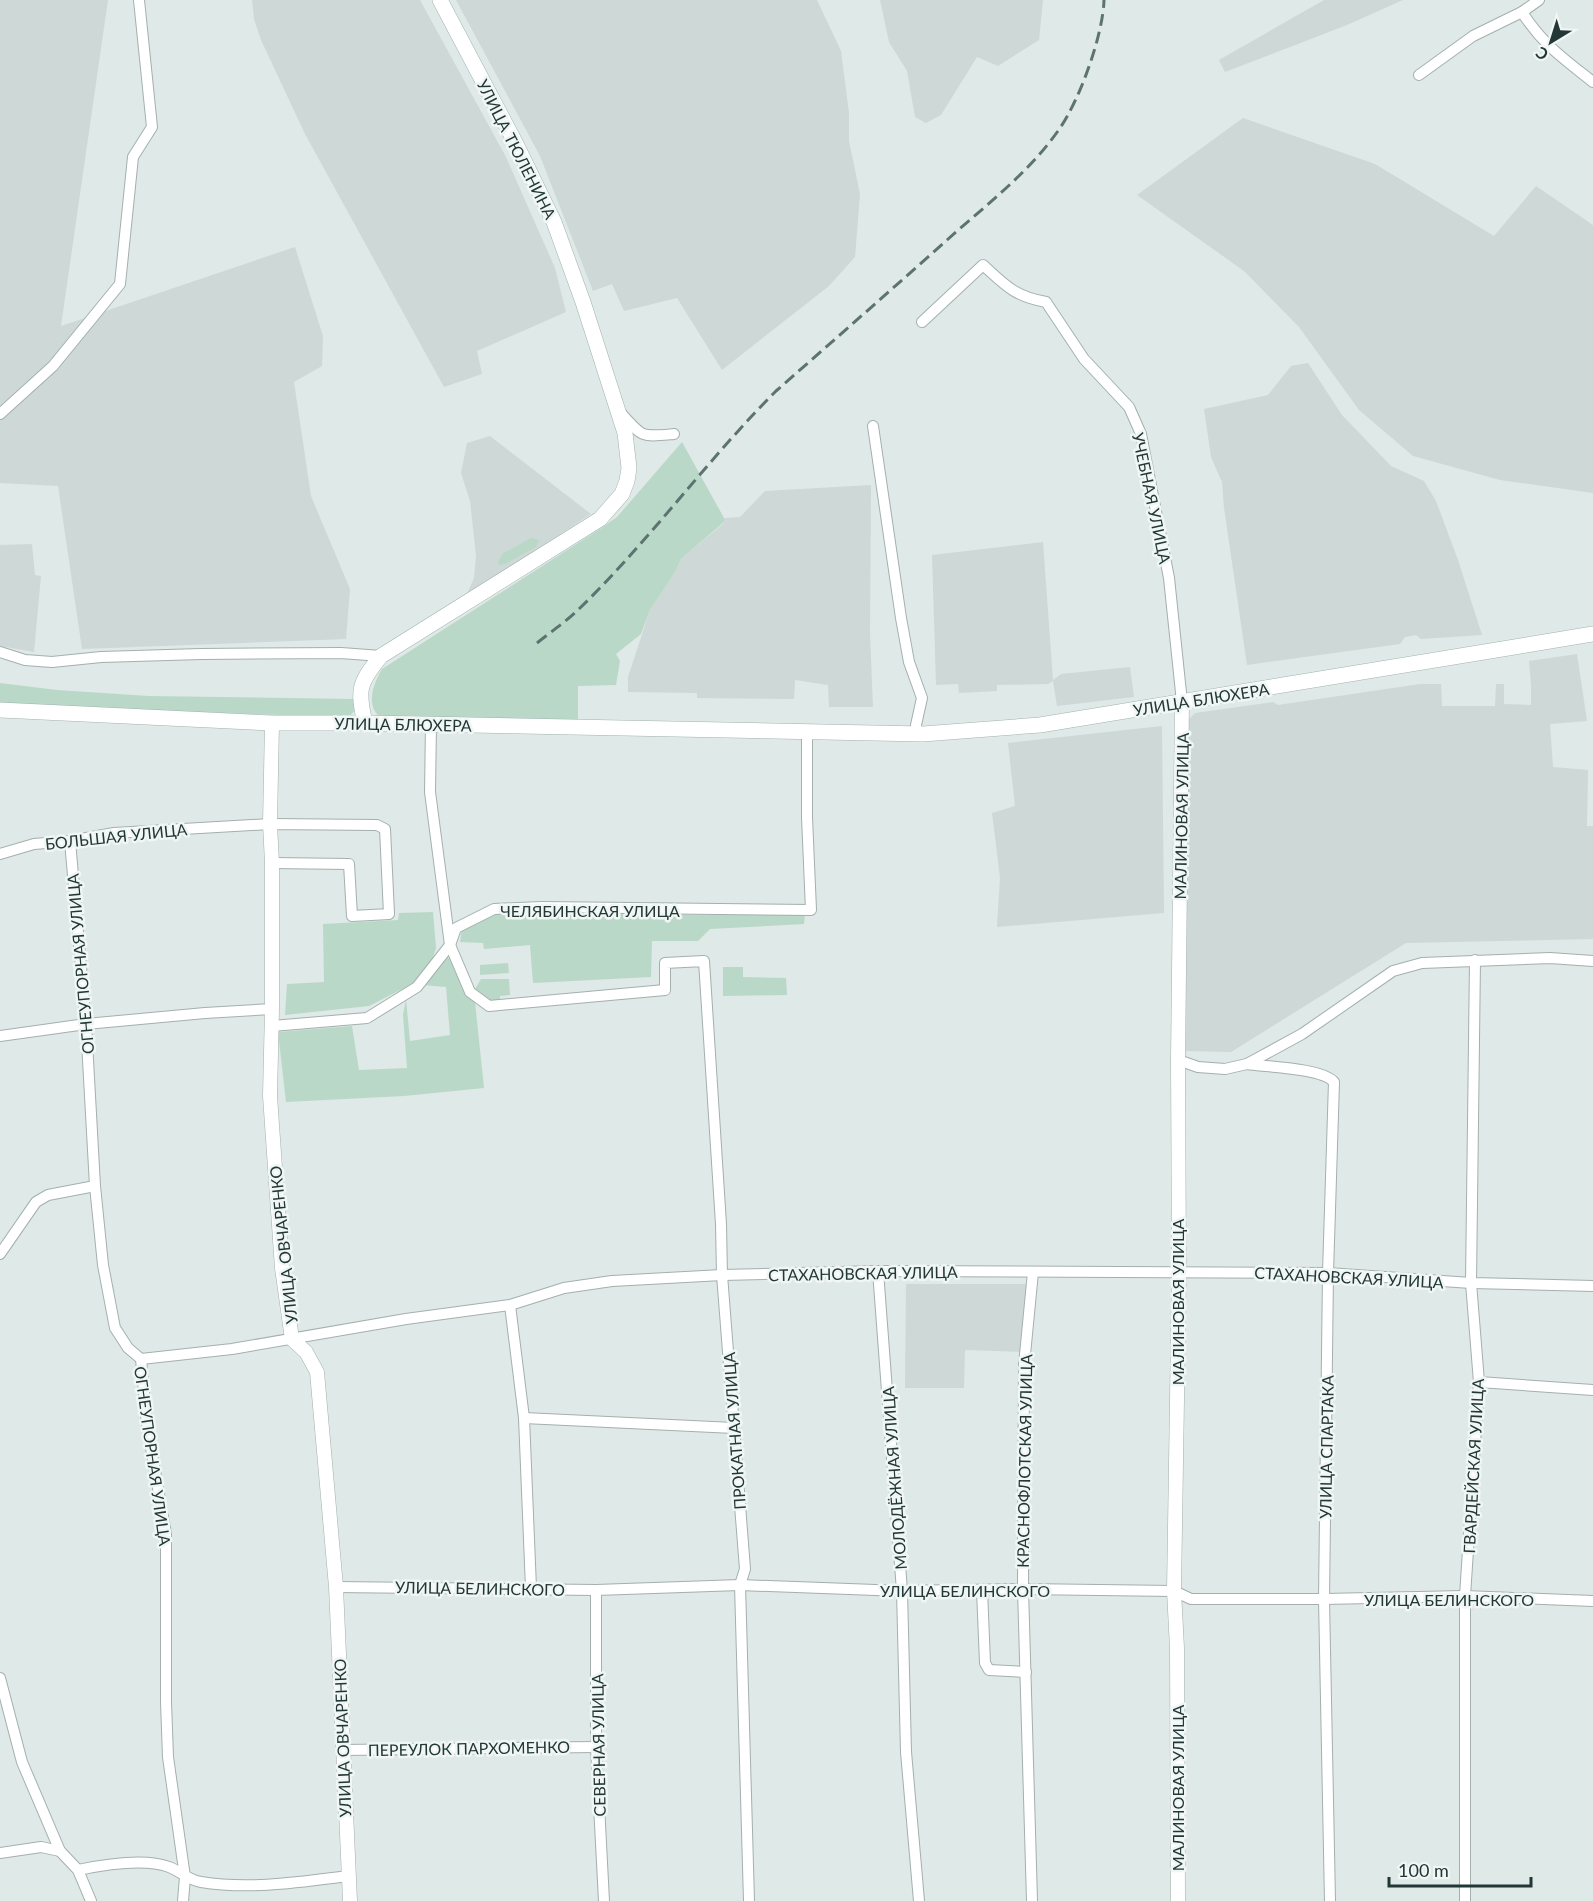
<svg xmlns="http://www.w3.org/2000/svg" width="1593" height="1901" font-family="Lato,sans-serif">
<rect width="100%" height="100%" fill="#dfe9e7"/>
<g fill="#ced8d6">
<path d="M0,0H108L61,326L295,247L323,336L322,366L294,382L311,496L350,589L346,639L82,649L58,486L0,483Z"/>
<path d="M252,0H420L506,157L555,268L566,312L477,351L482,374L444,387L305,134L261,40L254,19Z"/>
<path d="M456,0H817L841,51L849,113V141L860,194L855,257L829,286L722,370L677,298L624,311L612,284L593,291L540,156Z"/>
<path d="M880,0H1043L1039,40L998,66L977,57L941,115L926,123L915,117L907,71L889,42Z"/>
<path d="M1324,0H1403L1347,25L1225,72L1219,60Z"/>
<path d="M1243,118L1375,164L1494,236L1536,186L1593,225V493L1500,480L1413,456L1359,410L1299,327L1244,271L1137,195Z"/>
<path d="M1308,363L1342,415L1391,466L1424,481L1436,501L1458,560L1482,635L1421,639L1416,635L1405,637L1400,644L1247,665L1224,508L1222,482L1211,457L1204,409L1268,395L1291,366Z"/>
<path d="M490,436L591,514L466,596L474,578L476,556L470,501L461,473L467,443Z"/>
<path d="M871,485L870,634L873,707H829L828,685L795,680L794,699L697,698V693L628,692V677L650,610L675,572L681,559L724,523V518L740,517L765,491Z"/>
<path d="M1043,542L1053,680L1061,674L1130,667L1134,697L1057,706L1053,681L1048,684L997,685V691L959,693L958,684L936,685L932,555Z"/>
<path d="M32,544L35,575L41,576L34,652L0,646V545Z"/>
<path d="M1577,654L1587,721L1550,724L1553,767L1588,770L1587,826H1593V939L1406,943L1231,1052L1186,1051L1187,721L1195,713L1273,702L1278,705L1420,684H1441L1442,706H1495L1496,684H1504V704L1531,705V685L1529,661Z"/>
<path d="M1162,726L1164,913L997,927L1000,878L992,813L1015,806L1008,743Z"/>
<path d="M906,1284H1026L1024,1352L965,1350L964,1388H905Z"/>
</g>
<g fill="#bad8c8">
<path d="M682,442L724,518V522L681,559L675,572L650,610L641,634L616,654L620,661L616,685L578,686V721L381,718C365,705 373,685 382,669L603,527L617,517Z"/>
<path d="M531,538L539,540L536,547L505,564L499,565L498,562L502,554Z"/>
<path d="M0,683L57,690L149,696L356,699V708L351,715L327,717L0,704Z"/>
<path d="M433,912L436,948L432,960L412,984L369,1006L285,1015L287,984L324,982L323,924L398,920L399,913Z"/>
<path d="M497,912L705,915L805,914L804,924L710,929L698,941H652L651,977L533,983L530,945L484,949L483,943L460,942L462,928Z"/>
<path d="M445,958H450L475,1002L484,1088L404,1096L286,1102L278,1032L352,1026L359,1070L407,1068L403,1015L406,999L410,1041L450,1035L446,987L422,985Z"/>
<path d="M508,963L509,973L480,975V965Z"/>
<path d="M723,967H743V977L786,978L787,995L723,996Z"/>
<path d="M481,979H509L510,995L500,996V1002C489,1002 482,995 475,989Z"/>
</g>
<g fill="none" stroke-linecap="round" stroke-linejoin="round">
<defs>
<g id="minor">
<path d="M1539,0L1522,12C1542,44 1564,59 1593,82"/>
<path d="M1419,75L1473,36L1522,12"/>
<path d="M922,322L983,265C1006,286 1014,296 1046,302L1084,359L1129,407L1141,434L1169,578L1182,702"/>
<path d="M621,413C643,438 641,437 674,434"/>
<path d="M0,414L53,366L120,284L133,157L152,127L139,0"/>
<path d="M873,426L901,618L909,662L922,698L916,725L917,734"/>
<path d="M0,652L25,660L52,662L101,657L201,654L341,653L381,656"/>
<path d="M431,724L430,792L450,945L470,992L489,1006L665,990V963L704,961L721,1224L722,1275L745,1569L740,1585L749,1901"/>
<path d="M70,841L86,1024L95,1186L103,1265L115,1328L128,1348L141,1359L147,1425L166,1534V1702L168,1757L185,1877L183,1901"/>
<path d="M0,854L34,844L70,841L114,833L270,824L377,825L385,829L389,914L352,916L349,864L272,863"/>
<path d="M272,1026L367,1018L417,987L450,945L456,928L494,909L541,907L811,910L807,817V733"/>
<path d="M0,1036L86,1024L205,1013L272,1009"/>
<path d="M1178,1060L1198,1067L1225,1069L1247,1064L1302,1034L1393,971L1422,963L1550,958L1593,961"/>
<path d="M1247,1064C1267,1067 1322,1068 1334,1082L1328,1273L1324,1599L1330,1901"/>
<path d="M0,1254L36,1202L48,1195L95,1186"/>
<path d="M878,1271L902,1591L906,1752L919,1901"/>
<path d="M510,1305L524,1418L531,1588"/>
<path d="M141,1359L232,1349L406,1319L510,1305L564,1288L612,1281L722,1275L878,1271L1328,1273L1471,1283L1593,1286"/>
<path d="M1479,1382L1593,1390"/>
<path d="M524,1418L734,1428"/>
<path d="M336,1587L596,1590L740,1585L902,1591L1023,1589L1174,1591L1191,1599H1324L1465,1596L1593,1601"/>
<path d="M596,1590V1747L604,1901"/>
<path d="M982,1590L985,1663L989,1670L1026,1672"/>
<path d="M0,1678L22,1762L60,1851L78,1870L91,1901"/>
<path d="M342,1750L596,1747"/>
<path d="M0,1853L41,1847L60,1851"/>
<path d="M78,1870C102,1865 145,1858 169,1867C180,1871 188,1880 201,1882C249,1890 300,1882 348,1876"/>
<path d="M1032,1901L1023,1589L1024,1365L1033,1272"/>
<path d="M1465,1901V1596L1479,1382L1471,1283L1475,960"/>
</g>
<g id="tertiary">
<path d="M272,723L270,824L272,863V1009L270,1096L282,1268L292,1339L306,1352L317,1372L336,1587L350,1901"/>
<path d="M1178,1901L1177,1648L1174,1591L1179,1272L1178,1060L1182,702"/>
</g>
<g id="secondary">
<path d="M0,710L272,723H365L923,734L1040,725L1593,634"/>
<path d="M365,723C357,689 359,683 381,656L600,519L622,494L627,481L629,468L625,433L583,302L554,222L516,144L440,0"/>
</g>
</defs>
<use href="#minor" stroke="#a3b0ae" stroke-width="12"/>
<use href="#tertiary" stroke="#a3b0ae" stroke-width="15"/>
<use href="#secondary" stroke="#a0b3b0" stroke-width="16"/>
<use href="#minor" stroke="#fff" stroke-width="10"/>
<use href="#tertiary" stroke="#fff" stroke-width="14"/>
<use href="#secondary" stroke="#fff" stroke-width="15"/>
<path stroke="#5c7371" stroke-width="3" stroke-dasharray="12 6" stroke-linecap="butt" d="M537,643C552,631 567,621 580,608C650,540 707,460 776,391C833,341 890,291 947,240C986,205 1030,172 1060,128C1080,99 1103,35 1104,0"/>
</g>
<g text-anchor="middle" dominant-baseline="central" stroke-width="5" stroke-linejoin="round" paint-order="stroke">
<g font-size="16" fill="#223736" stroke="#eff6f4">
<text transform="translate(517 149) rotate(63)">УЛИЦА ТЮЛЕНИНА</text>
<text transform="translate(1152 498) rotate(78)">УЧЕБНАЯ УЛИЦА</text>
<text transform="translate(1201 699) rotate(-9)">УЛИЦА БЛЮХЕРА</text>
<text transform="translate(403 724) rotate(1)">УЛИЦА БЛЮХЕРА</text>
<text transform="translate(1181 816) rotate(-89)">МАЛИНОВАЯ УЛИЦА</text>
<text transform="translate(116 836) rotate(-6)">БОЛЬШАЯ УЛИЦА</text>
<text x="590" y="910">ЧЕЛЯБИНСКАЯ УЛИЦА</text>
<text transform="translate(80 964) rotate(-95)">ОГНЕУПОРНАЯ УЛИЦА</text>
<text transform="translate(283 1245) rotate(-96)">УЛИЦА ОВЧАРЕНКО</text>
<text transform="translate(863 1273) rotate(-1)">СТАХАНОВСКАЯ УЛИЦА</text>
<text transform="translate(1349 1277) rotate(3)">СТАХАНОВСКАЯ УЛИЦА</text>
<text transform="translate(1177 1302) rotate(-90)">МАЛИНОВАЯ УЛИЦА</text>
<text transform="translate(734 1431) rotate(-94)">ПРОКАТНАЯ УЛИЦА</text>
<text transform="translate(1326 1447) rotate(-89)">УЛИЦА СПАРТАКА</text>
<text transform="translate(153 1456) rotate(82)">ОГНЕУПОРНАЯ УЛИЦА</text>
<text transform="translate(1024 1461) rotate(-89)">КРАСНОФЛОТСКАЯ УЛИЦА</text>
<text transform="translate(1473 1466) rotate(-87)">ГВАРДЕЙСКАЯ УЛИЦА</text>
<text transform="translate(894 1478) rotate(-94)">МОЛОДЁЖНАЯ УЛИЦА</text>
<text transform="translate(480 1588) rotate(1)">УЛИЦА БЕЛИНСКОГО</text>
<text x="965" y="1590">УЛИЦА БЕЛИНСКОГО</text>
<text x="1449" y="1599">УЛИЦА БЕЛИНСКОГО</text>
<text transform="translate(342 1738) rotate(-92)">УЛИЦА ОВЧАРЕНКО</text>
<text transform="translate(598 1745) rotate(-91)">СЕВЕРНАЯ УЛИЦА</text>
<text transform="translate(469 1748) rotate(-1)">ПЕРЕУЛОК ПАРХОМЕНКО</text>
<text transform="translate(1177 1788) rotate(-90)">МАЛИНОВАЯ УЛИЦА</text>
</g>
</g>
<g transform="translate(1551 42) rotate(218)" stroke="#eff6f4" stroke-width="4.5" paint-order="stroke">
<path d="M0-4.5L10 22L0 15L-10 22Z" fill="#223736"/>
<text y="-9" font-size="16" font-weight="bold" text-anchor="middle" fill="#223736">С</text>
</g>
<path d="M1389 1877v9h142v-9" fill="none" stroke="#223736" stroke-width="3"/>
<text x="1398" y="1877" font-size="18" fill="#223736" stroke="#eff6f4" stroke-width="4.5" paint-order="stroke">100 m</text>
</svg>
